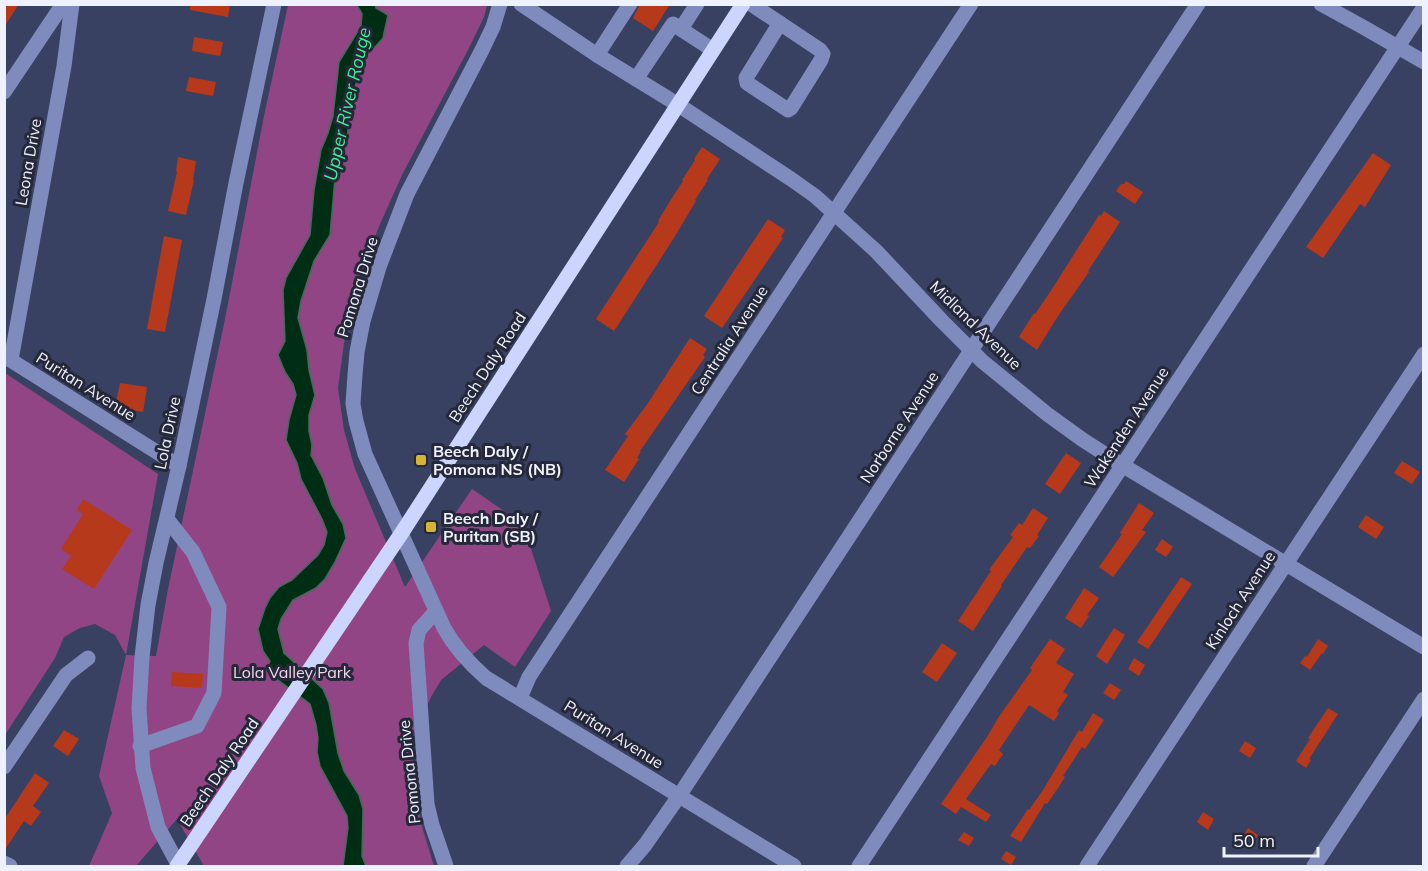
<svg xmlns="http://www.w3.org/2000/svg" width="1428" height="871" font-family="Mulish,sans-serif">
<rect width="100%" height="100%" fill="#394162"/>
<path fill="#914584" d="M288,5H487L484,17L469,48L403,173L380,224L358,281L344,343L338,388L344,430L355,469L405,587L472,489L523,524L551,611L515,667L484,645L441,680L431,697L411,740L415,784L422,827L434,866H204L177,819L136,866H89L112,813L99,776L126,655L115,635L95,624L80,628L64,637L55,658L5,735V373L158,474L126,655L156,656L168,589L225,319L264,116Z"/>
<path fill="#002e15" stroke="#47685b" stroke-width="1.5" d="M357,5H375L376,8L388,15L383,38L376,46L365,54L354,90L350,105L347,141L342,155L336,167L330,235L314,261L301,301L298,318L307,350L309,370L315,395L309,415V431L312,445L311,455L323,478L332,505L343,524L346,538L335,562L325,579L316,588L293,600L281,619L278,629L284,653L323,689L329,703L338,753L344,771L359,795L363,809L362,856L366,866H343L348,828L347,816L320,766L317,752L318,738L316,725L310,704L266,671L270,661L263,651L258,629L265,608L270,598L279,587L292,580L318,555L324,545L327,532L322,519L301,479L297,463L286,440L289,420L296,395L293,384L285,372L278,355L285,341L283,290L286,278L310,235L314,190L321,150L328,133L333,116L339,62L361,26L362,14Z"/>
<g fill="#b6391c">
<path d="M4,4H19L4,27Z"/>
<path d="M190,4H230L228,17L190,10Z"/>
<path d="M640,4H670L653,31L633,18Z"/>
<path d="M194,37L223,42L220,56L192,51Z"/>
<path d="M189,77L216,82L213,96L186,91Z"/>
<path d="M702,147L720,159L707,179L708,180L695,200L696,201L672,241L614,331L596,319L659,222L658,221L670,201L683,181L682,180L695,160L694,159Z"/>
<path d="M1373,153L1391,165L1365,207L1360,204L1323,258L1306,247Z"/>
<path d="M178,157L196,161L193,180H194L186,215L168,211L177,172L176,171Z"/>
<path d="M1126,181L1143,192L1135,204L1116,191L1121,184H1124Z"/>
<path d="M1104,211L1120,222L1088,271L1089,272L1058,316L1037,350L1019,337L1034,313L1035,314L1052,289L1099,215L1101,216Z"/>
<path d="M768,219L785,230L781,237L783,238L722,328L704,316Z"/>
<path d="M164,236L182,240L165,332L147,329Z"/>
<path d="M690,338L707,349L703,355L705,357L640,451H641L637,458L639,459L624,482L605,470L628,436L625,434L646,406Z"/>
<path d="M120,383L147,387L143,412L115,407Z"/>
<path d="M1066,453L1081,463L1060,494L1045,484Z"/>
<path d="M1402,461L1420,472L1412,484L1394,473Z"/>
<path d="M83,499L132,530L94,589L62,569L71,556L61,549L83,514L77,510Z"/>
<path d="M1139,503L1154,513L1142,530L1146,532L1113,577L1099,567L1122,534L1120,533Z"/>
<path d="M1033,508L1048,518L1037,535L1039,536L1030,548L1027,547L1001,585L1002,586L973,631L958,621L991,571L989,570L1013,537L1010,535L1019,523L1022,525Z"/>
<path d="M1366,515L1384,527L1376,539L1358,527Z"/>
<path d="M1162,539L1173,547L1166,557L1155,550Z"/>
<path d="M1181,577L1192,584L1148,649L1137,642Z"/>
<path d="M1084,588L1099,598L1087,615L1089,616L1081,628L1065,618Z"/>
<path d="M1114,628L1125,635L1107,664L1096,656Z"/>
<path d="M1050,639L1065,649L1056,663L1074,674L1063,692L1068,695L1057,711L1059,713L1054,721L1029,705L999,750L1003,754L995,766L991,764L966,799L991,815L986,822L961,807L956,814L941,804L987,737L998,718L1032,670L1030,668Z"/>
<path d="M1318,639L1328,646L1323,654L1322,653L1310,670L1300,663L1306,655L1307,657Z"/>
<path d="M942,643L957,653L937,682L922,672Z"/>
<path d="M1134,658L1145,665L1139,676L1128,669Z"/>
<path d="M172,672L203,674L202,688L171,686Z"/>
<path d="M1110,683L1121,690L1114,700L1103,693Z"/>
<path d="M1328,708L1338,714L1309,759L1311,760L1306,768L1296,761L1310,739L1308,738Z"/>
<path d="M1093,713L1104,720L1085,749L1082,747L1063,776L1065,777L1060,785L1047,804L1045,803L1021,842L1010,836L1028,809L1029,810L1043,790L1079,730L1082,732Z"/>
<path d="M64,730L79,739L68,756L53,746Z"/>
<path d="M1245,741L1256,748L1250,758L1239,751Z"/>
<path d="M35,773L49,783L33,806L41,812L31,826L24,821L4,851V820Z"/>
<path d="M1203,812L1214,819L1208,830L1197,822Z"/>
<path d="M1248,828L1258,835L1253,843L1243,836Z"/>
<path d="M964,832L974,838L969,846L958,840Z"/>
<path d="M1006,851L1016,857L1011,865L1001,859Z"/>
</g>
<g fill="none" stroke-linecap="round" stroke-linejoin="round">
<g stroke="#7f8bbc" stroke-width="15">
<path d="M500,4L493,27L482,50L407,194L379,267L363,321L357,352L355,375L353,404L356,421L365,454L444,628C455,648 469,663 486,678L794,866"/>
<path d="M521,4L597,55L677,104L791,179L815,196L876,251L942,321L982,361L1047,414L1083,440L1122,465L1424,647"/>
<path d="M751,4L820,50L823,54L821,60L791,108L788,110L747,83L746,78L780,23"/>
<path d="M1321,4L1363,27L1424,62"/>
<path d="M681,29L697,4"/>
<path d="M597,55L630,4"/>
<path d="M636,79L673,24L713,50"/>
<path d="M4,92L63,4"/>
<path d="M4,356L179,466"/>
<path d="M11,360L64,66L72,4"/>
<path d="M436,611L419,630L416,643L427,804L432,825L446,866"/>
<path d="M520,698L529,677L971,4"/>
<path d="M140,746L197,726L214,693L219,607L193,552L167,519"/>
<path d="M4,767L66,675L88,658"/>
<path d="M4,863L10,866"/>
<path d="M179,866L158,827L143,768L139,708L142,657L148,605L156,563L179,466L214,299L236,183L274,4"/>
<path d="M627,866L645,845L679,796L1198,4"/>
<path d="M859,866L1424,7"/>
<path d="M1087,866L1424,354"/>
<path d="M1314,866L1424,699"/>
</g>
<path stroke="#cbd5fd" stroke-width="15" d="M177,866L401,534L743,4"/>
</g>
<g fill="#d6b534" stroke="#252838" stroke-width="2">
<rect x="415" y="454" width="12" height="12" rx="3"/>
<rect x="425" y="521" width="12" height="12" rx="3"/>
</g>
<g text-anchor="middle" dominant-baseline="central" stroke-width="6" stroke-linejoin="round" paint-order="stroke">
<g font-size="16" fill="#eef1fe" stroke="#252838">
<text transform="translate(28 162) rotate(-80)">Leona Drive</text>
<text transform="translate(357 287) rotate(-73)">Pomona Drive</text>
<text transform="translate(976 325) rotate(44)">Midland Avenue</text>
<text transform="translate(729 340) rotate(-57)">Centralia Avenue</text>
<text transform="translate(487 367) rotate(-57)">Beech Daly Road</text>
<text transform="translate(86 386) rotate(32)">Puritan Avenue</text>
<text transform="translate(899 427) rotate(-57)">Norborne Avenue</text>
<text transform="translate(1126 427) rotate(-57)">Wakenden Avenue</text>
<text transform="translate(167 433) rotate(-78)">Lola Drive</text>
<text transform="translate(1240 600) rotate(-57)">Kinloch Avenue</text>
<text transform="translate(614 734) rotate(32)">Puritan Avenue</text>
<text transform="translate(219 772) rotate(-56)">Beech Daly Road</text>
<text transform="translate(409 772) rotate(-96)">Pomona Drive</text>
</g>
<g font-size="16" font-weight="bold" fill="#eef1fe" stroke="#252838" text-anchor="start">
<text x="433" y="451">Beech Daly /<tspan x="433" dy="18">Pomona NS (NB)</tspan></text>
<text x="443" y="518">Beech Daly /<tspan x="443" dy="18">Puritan (SB)</tspan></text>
</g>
<g font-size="16" fill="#f2d7ec" stroke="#252838">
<text x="292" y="672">Lola Valley Park</text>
</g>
<g font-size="18" font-style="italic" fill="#3cf18f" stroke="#252838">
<text transform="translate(347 104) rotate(-77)">Upper River Rouge</text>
</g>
</g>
<rect width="1428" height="871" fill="none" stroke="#eef1fe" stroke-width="12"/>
<path d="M1224 847v9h94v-9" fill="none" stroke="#eef1fe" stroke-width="3"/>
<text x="1233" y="847" font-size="18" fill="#eef1fe" stroke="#252838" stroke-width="4.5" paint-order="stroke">50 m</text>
</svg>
